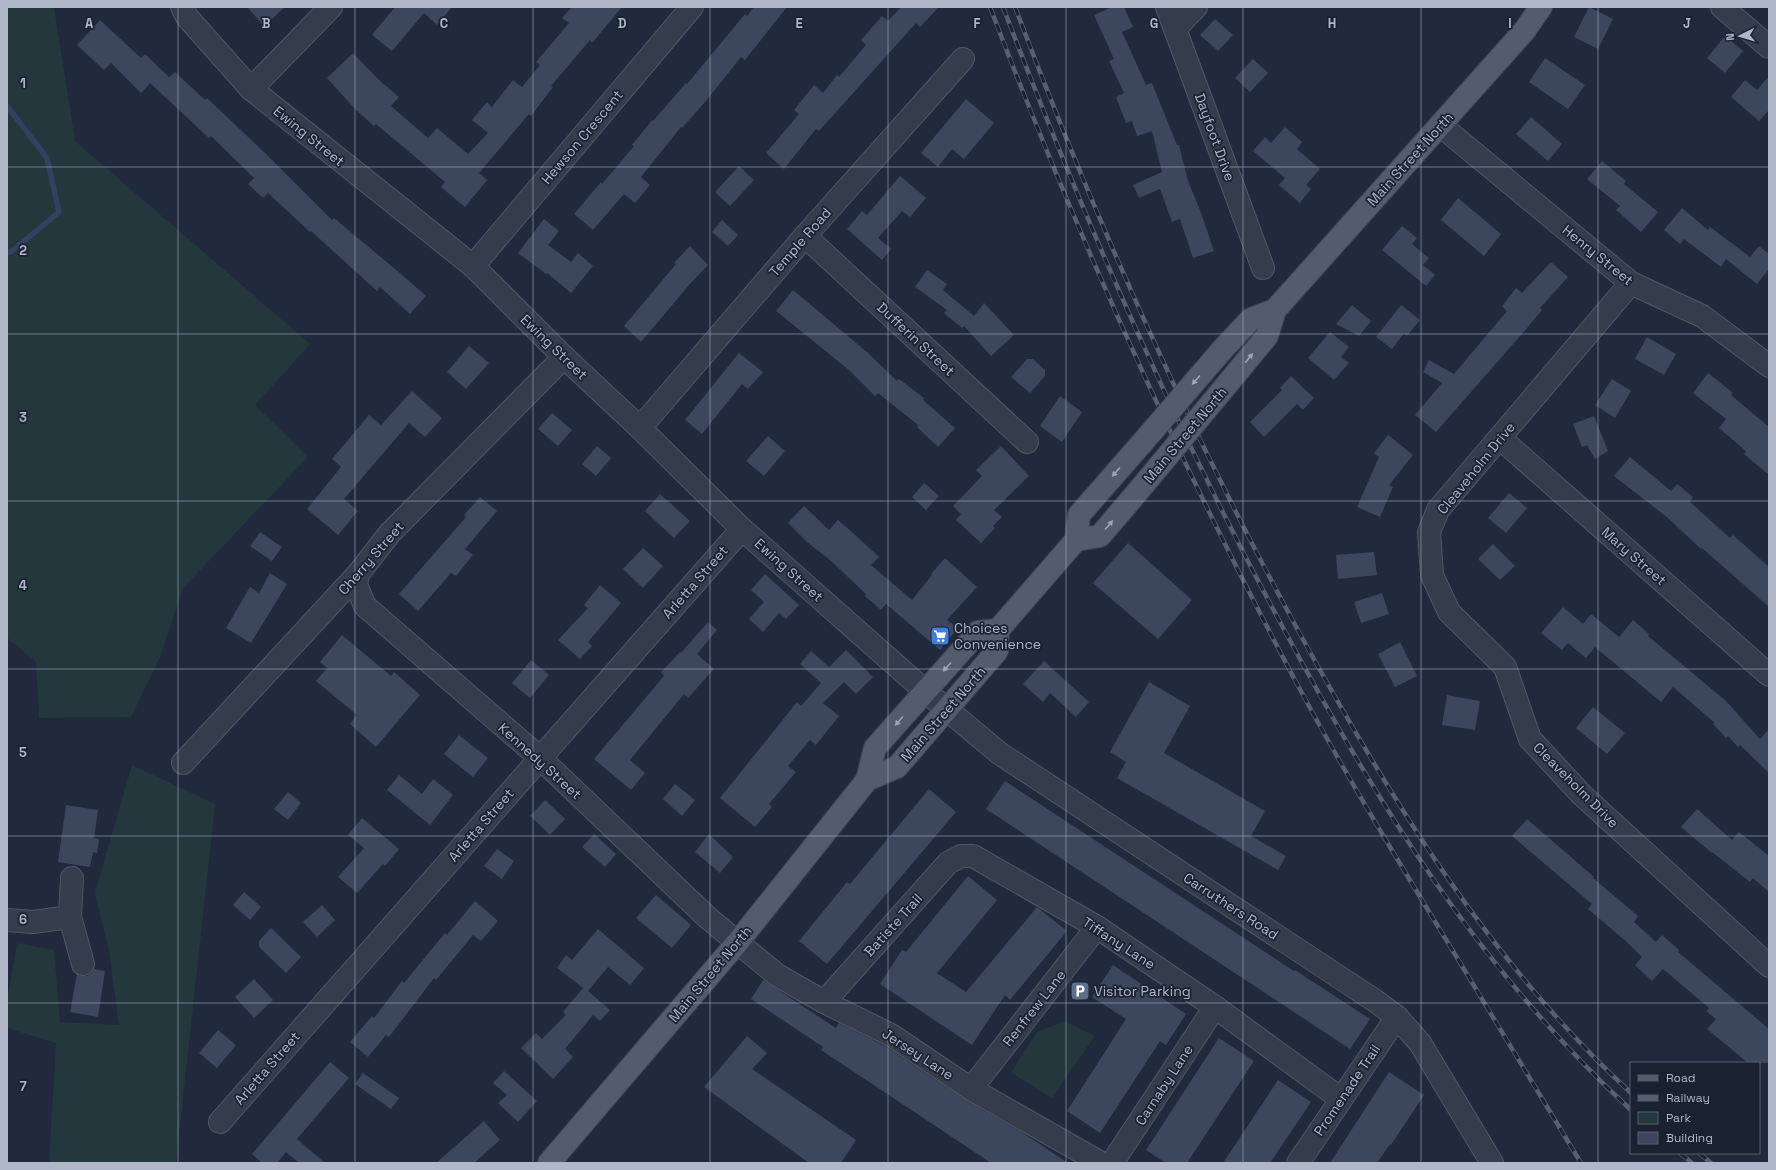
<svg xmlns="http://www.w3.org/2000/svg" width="1776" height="1170" font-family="'Space Grotesk',sans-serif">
<rect width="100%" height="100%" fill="#212a3c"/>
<g fill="#23373d">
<path d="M7,7H54L75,141L310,344L255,405L308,457L183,588L160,657L131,717L39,718L36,662L7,638Z"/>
<path d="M132,765L215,804L176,1163H49L56,1043L7,1028V1001L17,943L54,950L60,1022L119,1025L109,951L95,893Z"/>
<path d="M1065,1021L1095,1036L1052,1098L1011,1073L1037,1032Z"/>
</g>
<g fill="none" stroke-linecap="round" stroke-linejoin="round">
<path stroke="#324062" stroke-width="5.5" d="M7,106L47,158L59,212L12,251L7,253"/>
</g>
<g fill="#3c465d">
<path d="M247,7H285L264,26Z"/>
<path d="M395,7H452L437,25L424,13L392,51L372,35Z"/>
<path d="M572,7H622L592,43L590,40L551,86L553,87L531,116L529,114L479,173L487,180L465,207L441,187L445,182L376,124L374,126L356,110L327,78L353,53L379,80L399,97L391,106L428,138L437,128L468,154L488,133L472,120L487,102L492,107L513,80L522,87L540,65L536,62L569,23L562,18Z"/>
<path d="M754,7H787L745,60L741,57L706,101L682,128L681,127L641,177L650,185L635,203L624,194L593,230L574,214L601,182L602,184L634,146L632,145L652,120L653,121L686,83L687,84L745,14L747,16Z"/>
<path d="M901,7H939L920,27L916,23L819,131L816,129L784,169L766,153L799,114L794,110L814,85L823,93L837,75L839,77L866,45L861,40L882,16L888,21Z"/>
<path d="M1112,7H1124L1133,27L1122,32L1146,85L1152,83L1177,145H1179L1188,181L1200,210L1214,251L1193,258L1180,219L1172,222L1160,189L1139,198L1133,185L1162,172L1152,131L1137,136L1132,121L1126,123L1116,97L1124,93L1109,61L1114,59L1094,15Z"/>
<path d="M1589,7L1613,19L1598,49L1574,37Z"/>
<path d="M1215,19L1233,35L1218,51L1200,35Z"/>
<path d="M100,20L141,58L145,54L169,77L175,72L205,100L207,98L266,154L332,220L334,218L401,274L426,296L410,314L380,287L377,291L311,231L310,232L268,193L263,198L248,184L254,178L211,136L209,138L150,83L141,93L111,63L104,70L77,45Z"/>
<path d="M1725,36L1743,51L1725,73L1707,58Z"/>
<path d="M1545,58L1585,85L1568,109L1529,82Z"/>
<path d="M1253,59L1268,73L1250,92L1235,78Z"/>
<path d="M1769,76V110L1759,121L1731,97L1745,80L1757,90Z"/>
<path d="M966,99L994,123L964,159L952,149L938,167L921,153Z"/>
<path d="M1531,117L1562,144L1548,161L1516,134Z"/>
<path d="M1285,127L1302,142L1297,149L1320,169L1306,185L1311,189L1300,203L1279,185L1285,178L1253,151L1265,137L1271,143Z"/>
<path d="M1602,161L1626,181L1624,184L1658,212L1641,232L1616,210L1620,206L1587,179Z"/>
<path d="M739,166L754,180L730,206L715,192Z"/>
<path d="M900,176L926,198L910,217L902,211L878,238L891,249L882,260L847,229L862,211L867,215Z"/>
<path d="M1458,198L1501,234L1484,256L1441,220Z"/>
<path d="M1682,208L1708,230L1710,227L1750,257L1759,246L1769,254V269L1757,284L1726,259L1721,267L1684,239L1680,244L1664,230Z"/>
<path d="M544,219L559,231L548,245L571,262L578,253L593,266L571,293L547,273L546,274L518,253Z"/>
<path d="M722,220L738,235L728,246L712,232Z"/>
<path d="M1402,226L1417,238L1412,244L1429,258L1423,265L1435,275L1426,286L1382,250Z"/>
<path d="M690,246L708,265L689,285L641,342L624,326L676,264L674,263Z"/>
<path d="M1551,262L1568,277L1540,308L1542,310L1527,328L1436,432L1415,415L1442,383L1423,372L1429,360L1454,374L1507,311L1502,306L1516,288L1522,293Z"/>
<path d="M927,270L947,284L943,290L974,316L984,303L1014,335L991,356L964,326L962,328L944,313L947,310L915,287Z"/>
<path d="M793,290L868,353L897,381L899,379L924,398L923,400L955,428L938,447L917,427L918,425L878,393L875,396L849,370L776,311Z"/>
<path d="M1352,305L1371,321L1359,336L1336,324Z"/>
<path d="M1401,305L1420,320L1407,336L1404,333L1392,349L1376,337Z"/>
<path d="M1330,332L1349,347L1341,357L1349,363L1334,380L1308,358Z"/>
<path d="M1647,337L1676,354L1664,375L1635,359Z"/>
<path d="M469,346L489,363L466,389L447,372Z"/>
<path d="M739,353L763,372L748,389L742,384L702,434L685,420Z"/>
<path d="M1027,359H1033L1045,370V376L1030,393L1011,377Z"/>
<path d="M1708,373L1733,393L1731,395L1769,427V475L1744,454L1746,451L1719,428L1726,419L1693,393Z"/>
<path d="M1291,376L1314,398L1303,410L1297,404L1264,437L1250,422L1282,390L1280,388Z"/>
<path d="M1612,379L1631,391L1615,418L1595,405Z"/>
<path d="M412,391L442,418L425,437L409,423L344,499L358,511L338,535L307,509L341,467L332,459L369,415L381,425Z"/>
<path d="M1060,396L1082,412L1062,442L1040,426Z"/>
<path d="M552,413L572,430L558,446L538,429Z"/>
<path d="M1594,416L1608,451L1595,459L1587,445L1582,447L1573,424Z"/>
<path d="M1388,435L1413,455L1389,485L1393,487L1380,517L1357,507L1379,457L1374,453Z"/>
<path d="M768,436L785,451L764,476L746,461Z"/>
<path d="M597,446L611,458L596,476L582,464Z"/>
<path d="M1001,446L1029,476L994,510L1002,517L993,526L995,528L981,543L956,520L961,514L953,506L982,476L976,470Z"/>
<path d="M1630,457L1671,491L1677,484L1693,497L1690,502L1730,538L1733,535L1769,567V607L1702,548L1701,549L1668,518L1614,476Z"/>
<path d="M924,483L939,496L926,510L912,497Z"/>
<path d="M1509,493L1527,508L1506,533L1488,518Z"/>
<path d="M660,494L690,521L674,538L645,511Z"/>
<path d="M480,497L497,511L465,549L473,555L456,576L451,573L418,611L399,594L466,517L464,515Z"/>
<path d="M804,506L829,530L838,520L853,533L879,557L871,565L912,600L932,575L931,574L945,558L977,587L947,620L958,628L940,650L886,604L881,610L865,596L866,594L830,560L807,542L788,523Z"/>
<path d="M260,532L282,547L272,561L250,546Z"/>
<path d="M1128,543L1192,600L1158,639L1093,583Z"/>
<path d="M1493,544L1515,566L1500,580L1478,559Z"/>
<path d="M643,548L663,566L643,588L623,569Z"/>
<path d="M1374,552L1377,575L1338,579L1336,555Z"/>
<path d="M270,573L287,584L251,643L226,628L250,587L259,593Z"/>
<path d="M765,574L799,605L786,619L779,613L763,632L749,619L764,602L751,590Z"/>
<path d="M600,585L621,603L588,642L592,646L580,659L558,640L588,608L584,605Z"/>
<path d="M1382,593L1389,614L1361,623L1354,602Z"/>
<path d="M1563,607L1583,624L1591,614L1619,637L1633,620L1649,634L1648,636L1726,701L1760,739L1769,729V773L1740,745L1738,747L1728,736L1726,738L1713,724L1715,723L1673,687L1661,702L1595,647L1586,658L1568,643L1562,650L1541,633Z"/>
<path d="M708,622L717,630L697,654L714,669L688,698L684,694L630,760L645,773L631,790L594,759L664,676L661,672L680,652L681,653Z"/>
<path d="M342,635L391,676L394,672L420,695L376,747L350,724L357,715L316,681L327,668L320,662Z"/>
<path d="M1400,642L1417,676L1395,687L1378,654Z"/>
<path d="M846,650L873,677L856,694L844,682L823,703L839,716L816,745L810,740L788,766L796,772L769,804L772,807L755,827L720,798L797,702L801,706L821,683L800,664L811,651L829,667Z"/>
<path d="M531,660L549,675L530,698L512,683Z"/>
<path d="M1044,661L1089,702L1076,717L1050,693L1043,702L1023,684Z"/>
<path d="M1149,682L1190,706L1164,753L1265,811L1251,836L1286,856L1278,870L1117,778L1126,762L1110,752Z"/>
<path d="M1447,695L1480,701L1475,730L1442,725Z"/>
<path d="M1593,707L1625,733L1607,754L1576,728Z"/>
<path d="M459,735L488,758L473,777L444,754Z"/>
<path d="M399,775L422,794L433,779L453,795L430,825L387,790Z"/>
<path d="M1005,781L1294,971L1295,970L1370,1019L1350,1049L986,809Z"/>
<path d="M675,784L695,800L682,816L663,799Z"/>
<path d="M929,789L956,812L827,964L799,941L847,882L850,884Z"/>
<path d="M288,792L301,803L288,820L274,809Z"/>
<path d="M545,800L565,819L550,835L530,816Z"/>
<path d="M66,805L98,810L94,838L99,839L97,853L93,852L90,867L58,862Z"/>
<path d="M1697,809L1732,840L1739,832L1769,856V892L1753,878L1750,882L1712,852V853L1681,827Z"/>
<path d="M362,818L399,849L385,866L383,864L357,893L338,877L364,848L348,835Z"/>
<path d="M1527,819L1594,877L1593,878L1638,916L1634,922L1656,942L1662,935L1679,950L1678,952L1769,1029V1063H1748L1707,1029L1716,1019L1706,1011L1709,1008L1663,969L1652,981L1635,965L1642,957L1628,943L1588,909L1592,904L1512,836Z"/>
<path d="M594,834L616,854L605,867L582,847Z"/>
<path d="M709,834L733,857L720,873L695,852Z"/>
<path d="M497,849L514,861L502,879L484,866Z"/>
<path d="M968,876L997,900L937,973L966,992L1037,907L1067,931L1010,1000L1005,995L972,1045L880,984L902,950L906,952Z"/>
<path d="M244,892L261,907L250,920L233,905Z"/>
<path d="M656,895L691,925L672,948L636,918Z"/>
<path d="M475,901L498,921L481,941L473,935L436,980L434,978L389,1037L386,1035L368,1057L350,1042L372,1016L374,1018L402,981L404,983L445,933L447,935Z"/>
<path d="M322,905L335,920L317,937L303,922Z"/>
<path d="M271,928L301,957L286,973L259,947V941Z"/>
<path d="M598,929L644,968L630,985L608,967L588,991L610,1010L600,1021L593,1015L565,1049L573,1057L553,1079L521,1048L536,1033L542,1039L566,1015L563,1012L583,988L557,968L566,955L572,960Z"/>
<path d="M1113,965L1186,1014L1166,1045L1160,1041L1100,1133L1067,1111L1126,1019L1092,997Z"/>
<path d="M94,969L105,971L98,1017L70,1012L77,974L80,976H87L92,973Z"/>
<path d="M254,979L273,1000L254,1018L235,997Z"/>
<path d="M763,980L836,1028L839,1023L885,1046L964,1099L1020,1131L1068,1163H991L821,1050L823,1047L751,999Z"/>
<path d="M218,1030L236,1045L217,1068L199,1053Z"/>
<path d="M747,1036L767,1053L752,1069L856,1140L841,1163H809L704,1087Z"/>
<path d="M1219,1038L1254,1061L1187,1163H1166L1146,1150Z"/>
<path d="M330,1062L349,1078L297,1139L325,1163H299L286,1152L277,1163H262L252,1154Z"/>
<path d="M504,1071L537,1101L518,1122L498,1103L507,1095L493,1083Z"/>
<path d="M1389,1072L1424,1095L1391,1145L1390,1144L1377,1163H1330Z"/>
<path d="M363,1073L399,1098L391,1109L355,1084Z"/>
<path d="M1278,1080L1311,1102L1270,1163H1223Z"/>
<path d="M484,1121L500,1140L474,1163H436Z"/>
</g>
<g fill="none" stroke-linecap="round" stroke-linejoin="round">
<defs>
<g id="minor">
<path d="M182,7L187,17L251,89L473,266L564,357L640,428L742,529L925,691L999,753L1374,1000L1397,1017L1420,1043L1492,1163"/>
<path d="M1167,7L1263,268"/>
<path d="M1722,7L1769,47"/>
<path d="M1175,29L1196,7"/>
<path d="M251,89L331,7"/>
<path d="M1440,125L1631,283L1702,316L1769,366"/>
<path d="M805,236L1027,442"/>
<path d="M473,266L692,7"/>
<path d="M1631,283L1438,510L1429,532L1432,575L1449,612L1505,667L1530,739L1582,795L1769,966"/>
<path d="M640,428L805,236L963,59"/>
<path d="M1500,438L1769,675"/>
<path d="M358,574L356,585L365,606L540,758L708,918L777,975L824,1002L891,1035L971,1089L1101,1163"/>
<path d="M183,763L358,574L390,533L564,357"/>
<path d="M70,917L83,964"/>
<path d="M7,920L33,922L70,917L72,878"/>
<path d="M824,1002L948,863L961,856H973L1097,927L1215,1007L1341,1099"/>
<path d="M971,1089L1097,927"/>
<path d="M220,1122L742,529"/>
<path d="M1112,1163L1215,1007"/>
<path d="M1298,1163L1397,1017"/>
</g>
<g id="major">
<path d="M1222,350L1251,319L1275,310"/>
<path d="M1224,388L1267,336L1275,310L1525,30L1541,7"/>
<path d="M1076,540L1100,536L1145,483"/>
<path d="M867,780L897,767L997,651L998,630L1076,540L1079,515L1142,443"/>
<path d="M549,1163L737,943L867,780L875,748L978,632L998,630"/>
</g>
</defs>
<use href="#minor" stroke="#505767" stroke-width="24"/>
<use href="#major" stroke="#3e4555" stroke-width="24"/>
<use href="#minor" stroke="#353c4c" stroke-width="22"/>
<use href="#major" stroke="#535b6d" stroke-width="22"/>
<defs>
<g id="rail">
<path d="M990,7C1082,249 1187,480 1310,708C1356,792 1406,874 1456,956C1498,1025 1539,1094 1581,1163"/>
<path d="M1003,7C1083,217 1173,424 1280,622C1376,802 1479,970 1631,1110"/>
<path d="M1015,7C1096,222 1190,432 1300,634C1391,800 1491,964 1631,1093"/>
<path d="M1680,1153L1692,1163"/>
<path d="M1699,1153L1711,1163"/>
</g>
</defs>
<use href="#rail" stroke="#565f74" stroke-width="4.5"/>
<use href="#rail" stroke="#1a2131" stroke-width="3" stroke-dasharray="9" stroke-linecap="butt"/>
<defs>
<g id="major-bridge">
<path d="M1142,443L1222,350"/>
<path d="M1145,483L1224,388"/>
</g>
</defs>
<use href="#major-bridge" stroke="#3e4555" stroke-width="24" stroke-linecap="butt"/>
<use href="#major-bridge" stroke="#535b6d" stroke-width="22"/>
</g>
<defs><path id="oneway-solid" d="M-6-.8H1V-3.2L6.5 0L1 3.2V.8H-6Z"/></defs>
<g fill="#9da5b6">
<use href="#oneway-solid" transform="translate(1249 358) rotate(-51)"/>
<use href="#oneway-solid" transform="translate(1196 380) rotate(131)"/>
<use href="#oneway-solid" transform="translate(1116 472) rotate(131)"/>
<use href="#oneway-solid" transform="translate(1109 525) rotate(-49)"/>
<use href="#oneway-solid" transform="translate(947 667) rotate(132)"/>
<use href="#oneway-solid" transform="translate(899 721) rotate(131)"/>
</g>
<path fill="none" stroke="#b0b7c8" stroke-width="1" stroke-opacity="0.55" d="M178,7V1163M355,7V1163M533,7V1163M710,7V1163M888,7V1163M1066,7V1163M1243,7V1163M1421,7V1163M1598,7V1163M7,167H1769M7,334H1769M7,501H1769M7,669H1769M7,836H1769M7,1003H1769"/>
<defs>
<symbol id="supermarket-square" viewBox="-11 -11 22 22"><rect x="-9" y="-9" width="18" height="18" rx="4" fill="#3f7fe0" stroke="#1a2131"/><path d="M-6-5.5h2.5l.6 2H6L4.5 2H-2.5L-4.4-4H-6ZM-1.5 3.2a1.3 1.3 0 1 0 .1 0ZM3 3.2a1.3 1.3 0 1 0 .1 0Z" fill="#fff"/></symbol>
<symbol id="parking-square" viewBox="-11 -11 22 22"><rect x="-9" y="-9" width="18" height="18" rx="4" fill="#5c6f8a" stroke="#1a2131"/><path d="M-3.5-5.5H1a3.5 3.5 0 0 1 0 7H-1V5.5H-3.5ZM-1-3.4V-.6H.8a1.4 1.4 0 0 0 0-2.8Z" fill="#fff"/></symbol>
</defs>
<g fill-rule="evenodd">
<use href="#supermarket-square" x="929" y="625" width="22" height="22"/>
<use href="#parking-square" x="1069" y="980" width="22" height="22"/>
</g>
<g text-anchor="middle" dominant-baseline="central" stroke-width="3.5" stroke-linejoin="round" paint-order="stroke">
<g font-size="14" fill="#b0b7c8" stroke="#1a2131">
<text transform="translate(309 136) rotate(39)">Ewing Street</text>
<text transform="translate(582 137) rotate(-50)">Hewson Crescent</text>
<text transform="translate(1215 137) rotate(70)">Dayfoot Drive</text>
<text transform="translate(1410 159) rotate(-48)">Main Street North</text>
<text transform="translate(800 242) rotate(-49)">Temple Road</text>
<text transform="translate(1598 255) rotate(39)">Henry Street</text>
<text transform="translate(916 339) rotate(43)">Dufferin Street</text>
<text transform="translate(554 347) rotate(44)">Ewing Street</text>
<text transform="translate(1185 435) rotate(-50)">Main Street North</text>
<text transform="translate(1476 468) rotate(-51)">Cleaveholm Drive</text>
<text transform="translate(1634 556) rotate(41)">Mary Street</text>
<text transform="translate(371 558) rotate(-49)">Cherry Street</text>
<text transform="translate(789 570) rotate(42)">Ewing Street</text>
<text transform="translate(695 582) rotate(-49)">Arletta Street</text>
<text transform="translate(943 714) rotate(-49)">Main Street North</text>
<text transform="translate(540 761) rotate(42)">Kennedy Street</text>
<text transform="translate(1576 785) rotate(45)">Cleaveholm Drive</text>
<text transform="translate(481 825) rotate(-49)">Arletta Street</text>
<text transform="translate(1231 906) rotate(33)">Carruthers Road</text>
<text transform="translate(893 925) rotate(-48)">Batiste Trail</text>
<text transform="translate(1119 943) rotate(33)">Tiffany Lane</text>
<text transform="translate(710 974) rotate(-50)">Main Street North</text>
<text transform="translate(1034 1008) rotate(-52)">Renfrew Lane</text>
<text transform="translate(918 1054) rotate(33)">Jersey Lane</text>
<text transform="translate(267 1068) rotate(-49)">Arletta Street</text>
<text transform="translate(1164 1085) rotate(-57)">Carnaby Lane</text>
<text transform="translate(1347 1090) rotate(-56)">Promenade Trail</text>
</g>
<g font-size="14" fill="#b0b7c8" stroke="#1a2131" text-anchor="start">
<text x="954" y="628">Choices<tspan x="954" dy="16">Convenience</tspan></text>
<text x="1094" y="991">Visitor Parking</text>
</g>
</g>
<g font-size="13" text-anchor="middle" font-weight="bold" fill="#b0b7c8" stroke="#1a2131" stroke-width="3.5" stroke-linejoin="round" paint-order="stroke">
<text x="89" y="28">A</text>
<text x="266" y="28">B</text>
<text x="444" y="28">C</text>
<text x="622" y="28">D</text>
<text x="799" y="28">E</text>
<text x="977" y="28">F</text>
<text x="1154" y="28">G</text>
<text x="1332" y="28">H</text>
<text x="1510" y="28">I</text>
<text x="1687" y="28">J</text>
<text x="23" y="88">1</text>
<text x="23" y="255">2</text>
<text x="23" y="422">3</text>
<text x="23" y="590">4</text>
<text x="23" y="757">5</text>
<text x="23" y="924">6</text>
<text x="23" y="1091">7</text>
</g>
<rect width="1776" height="1170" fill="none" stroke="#b0b7c8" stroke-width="16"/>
<rect x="1630" y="1062" width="130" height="92" fill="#1a2131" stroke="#565d6d"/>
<rect x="1638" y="1075" width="20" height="6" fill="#535b6d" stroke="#565d6d"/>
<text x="1666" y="1082" font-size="12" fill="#b0b7c8">Road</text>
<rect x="1638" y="1095" width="20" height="6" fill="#565f74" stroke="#565d6d"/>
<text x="1666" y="1102" font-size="12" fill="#b0b7c8">Railway</text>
<rect x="1638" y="1112" width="20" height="12" fill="#23373d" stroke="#565d6d"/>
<text x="1666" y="1122" font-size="12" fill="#b0b7c8">Park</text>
<rect x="1638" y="1132" width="20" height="12" fill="#3c465d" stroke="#565d6d"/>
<text x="1666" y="1142" font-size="12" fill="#b0b7c8">Building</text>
<g transform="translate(1740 36) rotate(265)" stroke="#1a2131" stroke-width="3" paint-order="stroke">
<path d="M0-3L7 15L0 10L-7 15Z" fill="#b0b7c8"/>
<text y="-6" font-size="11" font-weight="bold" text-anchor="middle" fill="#b0b7c8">N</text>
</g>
</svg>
